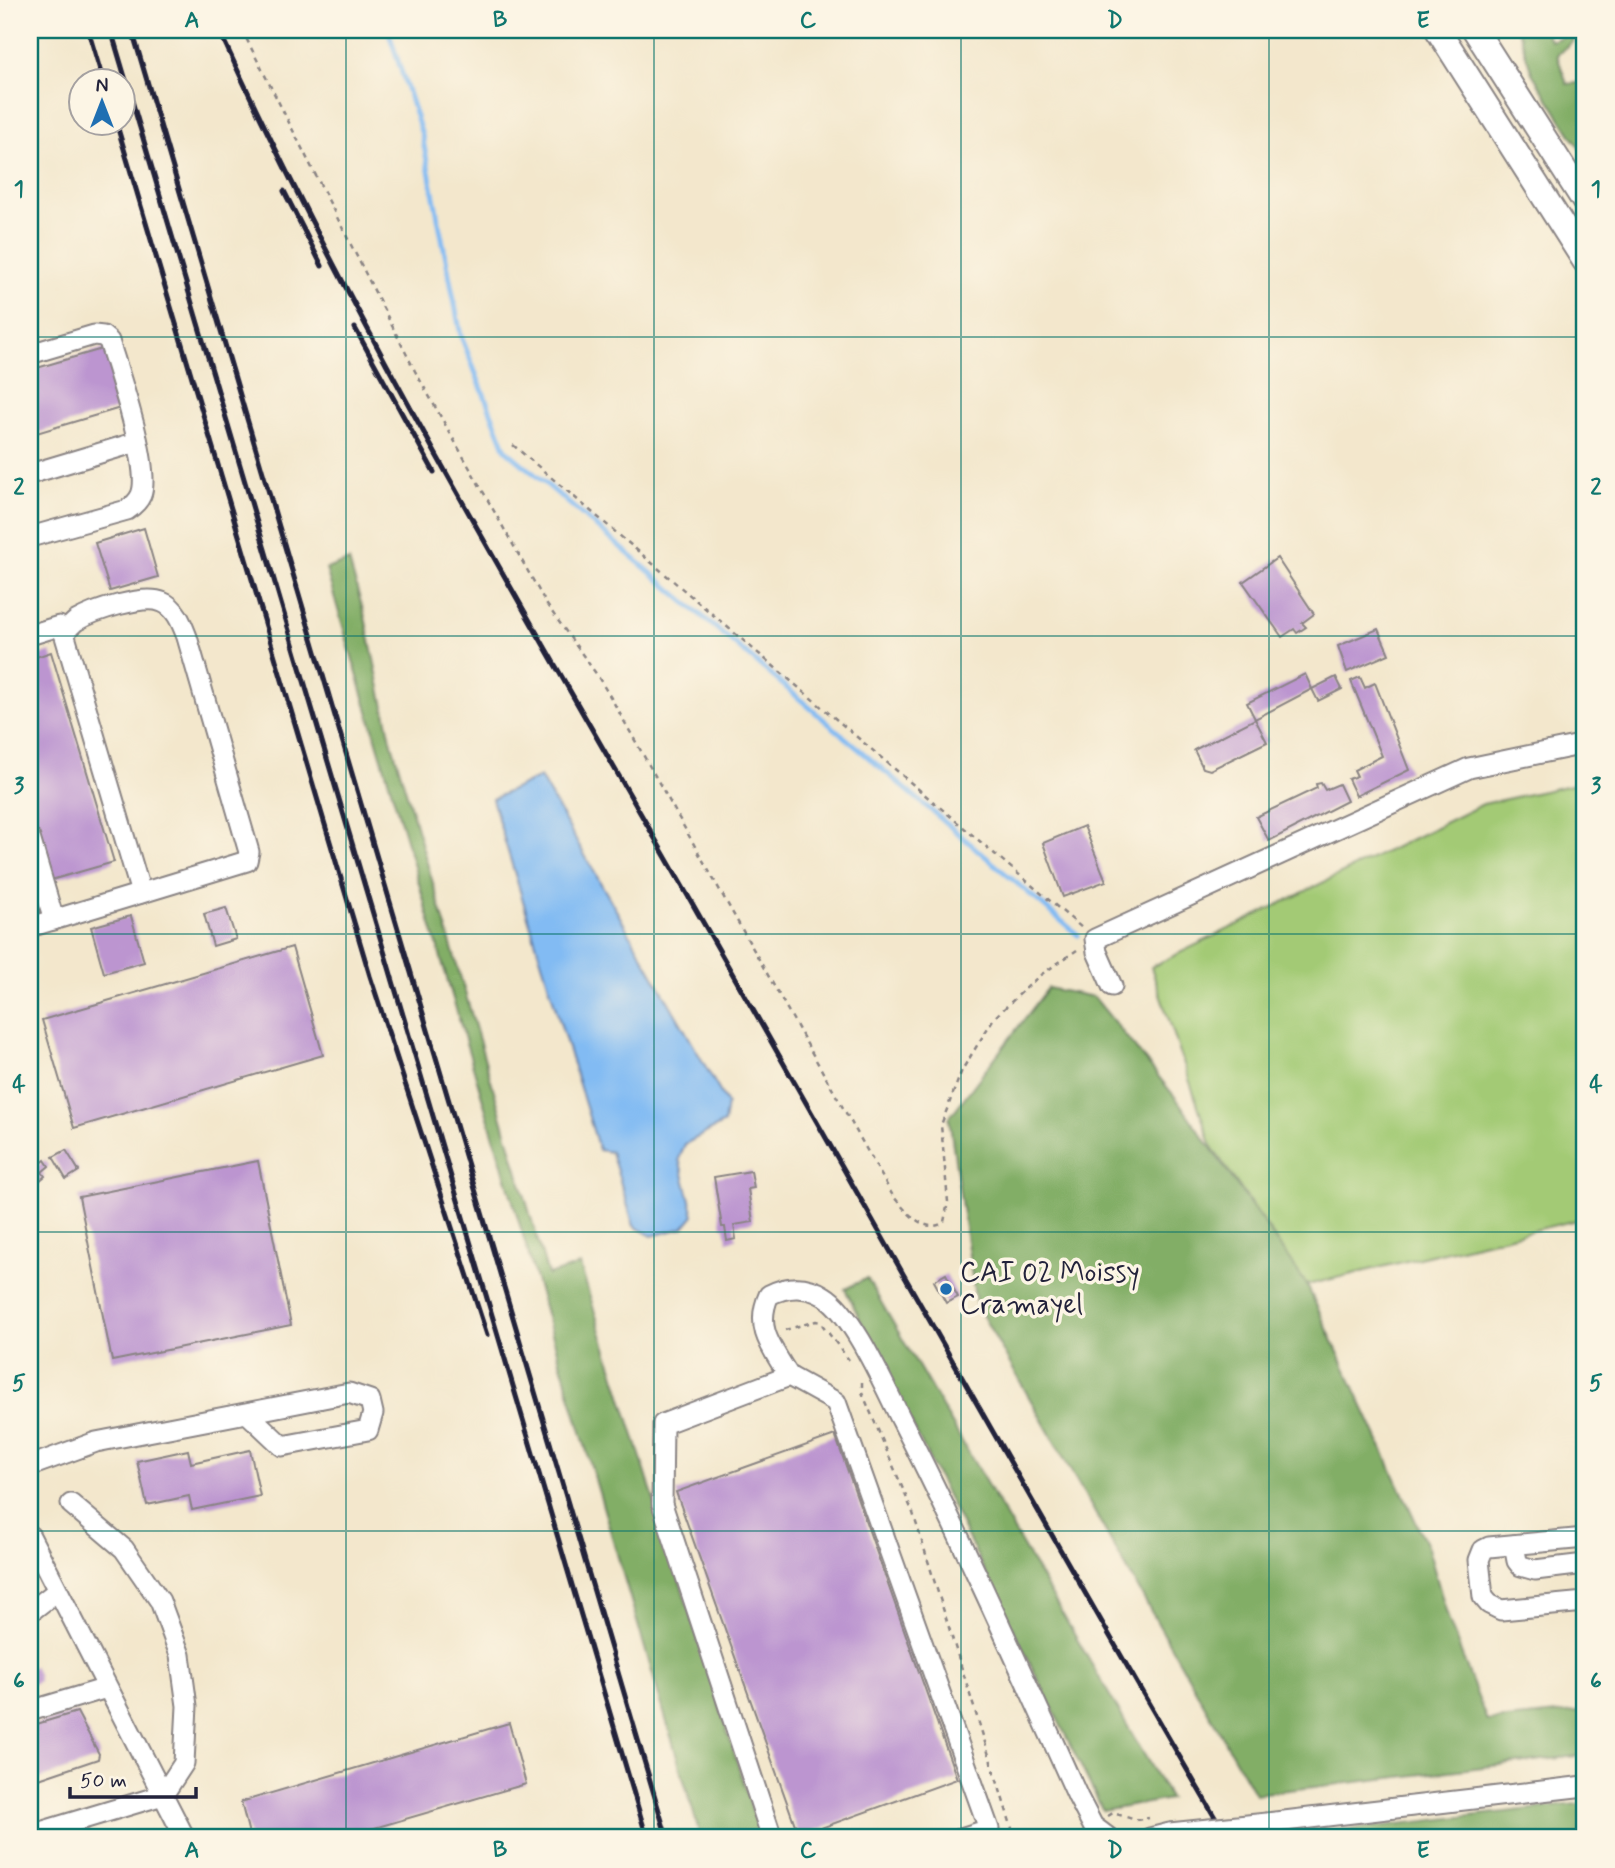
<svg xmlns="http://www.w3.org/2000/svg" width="1615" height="1868" font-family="Mynerve,sans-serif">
<rect width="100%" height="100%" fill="#fcf5e5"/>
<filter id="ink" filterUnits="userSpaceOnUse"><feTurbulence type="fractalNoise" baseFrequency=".0143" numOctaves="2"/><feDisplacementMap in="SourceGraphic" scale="14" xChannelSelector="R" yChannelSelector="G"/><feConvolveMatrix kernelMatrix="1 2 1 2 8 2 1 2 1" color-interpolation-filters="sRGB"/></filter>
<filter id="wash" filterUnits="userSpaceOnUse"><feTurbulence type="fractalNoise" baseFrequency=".00686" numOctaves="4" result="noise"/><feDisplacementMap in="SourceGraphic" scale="28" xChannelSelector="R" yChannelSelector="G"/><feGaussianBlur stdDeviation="1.57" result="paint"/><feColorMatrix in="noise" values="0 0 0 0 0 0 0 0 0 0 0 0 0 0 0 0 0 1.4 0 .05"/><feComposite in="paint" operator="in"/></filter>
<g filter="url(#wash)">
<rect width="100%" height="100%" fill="#f3e7cc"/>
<path fill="#a3ca74" stroke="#627658" stroke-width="2" d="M1585,782V1218L1307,1285L1212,1147L1151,967L1483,804Z"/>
<g fill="#82ae66" stroke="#526850" stroke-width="2">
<path d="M1518,30H1544L1551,41L1566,35L1572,36L1573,41L1557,55L1567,84L1585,82V157L1532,73Z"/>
<path d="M349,561L365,617L391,740L548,1275L580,1265L761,1838H701L326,569Z"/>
<path d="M1048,988L1094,997L1176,1098L1307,1285L1428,1548L1449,1621L1487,1721L1585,1711V1755L1255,1794L976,1304L949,1118Z"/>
<path d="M867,1278L1170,1799L1103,1811L845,1289Z"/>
<path d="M1585,1803V1838H1274Z"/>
</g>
<path fill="#82bbf3" stroke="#526e97" stroke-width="2" d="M540,777L727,1104L724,1123L685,1144L679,1159L694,1215L683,1228L652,1236L634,1226L611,1152L599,1150L492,799Z"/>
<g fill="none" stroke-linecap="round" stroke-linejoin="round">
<path stroke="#82bbf3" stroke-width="5" d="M388,30L422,135L461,336L506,450L1078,935"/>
</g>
<g id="blocks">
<g fill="#bc95d0">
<path d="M109,347L127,406L30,435V370Z"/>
<path d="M144,528L158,577L110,591L95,543Z"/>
<path d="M1277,558L1314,614L1302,623L1306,627L1297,633L1294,629L1282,637L1243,582Z"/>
<path d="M1378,629L1389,654L1347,672L1338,646Z"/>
<path d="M51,652L114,862L51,880L30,808V659Z"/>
<path d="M1305,674L1312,689L1255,719L1247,703Z"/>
<path d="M1336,677L1342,689L1318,701L1312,689Z"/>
<path d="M1360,677L1365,688L1375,683L1409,770L1356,796L1348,779L1357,776L1354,770L1382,756L1351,681Z"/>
<path d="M1255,719L1267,742L1210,770L1203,768L1194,750Z"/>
<path d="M1321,783L1325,790L1339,784L1347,801L1269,841L1256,817L1317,788L1316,784Z"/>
<path d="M1084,826L1106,881L1063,897L1043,843Z"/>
<path d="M226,908L236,939L213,946L204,914Z"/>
<path d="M131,916L144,962L104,973L91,927Z"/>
<path d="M292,947L323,1055L74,1128L42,1020Z"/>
<path d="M66,1150L79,1171L66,1179L53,1157Z"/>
<path d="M45,1160L49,1166L42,1172L45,1176L32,1187L30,1179L34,1176L31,1171Z"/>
<path d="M258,1161L291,1325L112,1361L79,1197Z"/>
<path d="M751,1171L754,1188L748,1189L753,1222L734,1225L736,1239L727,1241L725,1227H722L714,1177Z"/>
<path d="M946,1274L958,1297L946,1303L934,1281Z"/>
<path d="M835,1435L957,1779L799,1836L676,1492Z"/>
<path d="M188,1450L191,1463L250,1450L260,1496L192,1510L189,1496L147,1505L137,1461Z"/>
<path d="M34,1666L39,1676L37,1677L39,1681L30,1685V1668Z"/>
<path d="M77,1712L99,1754L98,1759L30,1782V1726Z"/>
<path d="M509,1723L526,1784L340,1838H250L241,1802Z"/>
</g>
</g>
</g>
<g filter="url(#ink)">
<use href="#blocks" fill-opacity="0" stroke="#8a8484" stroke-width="2"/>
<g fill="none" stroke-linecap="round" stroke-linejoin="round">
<defs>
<g id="minor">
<path d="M30,354L94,335L103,336L109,341C118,371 152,469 141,495C138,502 133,506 127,510L30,537"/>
<path d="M30,474L137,442"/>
<path d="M30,635L59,626L64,633L141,893"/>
<path d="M30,838L54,920"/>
<path d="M30,927L247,861L249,852L187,637C182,624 176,607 162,602C144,594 93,611 76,621C72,624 68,629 64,633"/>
<path d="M1112,986L1097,952L1095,939L1469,768L1585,744"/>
<path d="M789,1376C772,1348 754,1328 769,1295C787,1286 806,1285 824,1296C853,1313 886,1390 902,1421C965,1545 1021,1671 1078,1797L1093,1826L1109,1838"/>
<path d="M30,1466L96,1442L349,1393L370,1400L373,1413L368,1430L282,1446L247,1413"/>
<path d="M71,1504L124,1549L160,1601L180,1655L187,1706L184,1763L163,1795"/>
<path d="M30,1536L185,1838"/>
<path d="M1585,1538L1489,1547L1483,1550L1479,1560L1483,1597L1489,1604L1501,1610L1585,1602"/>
<path d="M1514,1545L1517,1561L1521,1566L1535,1570L1585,1564"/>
<path d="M30,1612L57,1591"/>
<path d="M30,1711L107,1688"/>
<path d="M1267,1823L1585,1786"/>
<path d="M30,1835L163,1795"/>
<path d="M772,1838L662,1504L663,1424L789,1376L836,1402L989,1829L961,1838"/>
<path d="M1150,1838L1170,1833"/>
</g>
<g id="major">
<path d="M1438,30L1585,261"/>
<path d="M1475,30L1585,202"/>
</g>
</defs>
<use href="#minor" stroke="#8a8484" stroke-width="23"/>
<use href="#major" stroke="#8a8484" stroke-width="28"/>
<g stroke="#8a8484" stroke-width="2.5" stroke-dasharray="5 5" stroke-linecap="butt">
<path d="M242,30L415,371L547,605L597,675L611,698L893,1196C905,1210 925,1236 944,1222L948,1202L941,1125L962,1070L994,1018L1039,976L1077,950"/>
<path d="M513,445L1082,928"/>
<path d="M785,1330L816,1321L820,1322L849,1360"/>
<path d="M862,1382V1392L913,1513L1015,1838"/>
<path d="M1108,1816L1113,1813L1136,1820L1149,1818"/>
</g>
<use href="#minor" stroke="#fff" stroke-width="19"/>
<use href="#major" stroke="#fff" stroke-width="24"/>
<g stroke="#22223b" stroke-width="5">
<path d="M88,30L103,80"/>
<path d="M111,30L647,1838"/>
<path d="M132,30L667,1838"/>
<path d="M219,30C359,336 533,625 700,917C876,1224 1048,1533 1227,1838"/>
<path d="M116,122L370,976L487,1335"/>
<path d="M284,191L322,266"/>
<path d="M355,328L434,472"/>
</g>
<defs>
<path id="minor-bridge" d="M1170,1833L1267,1823"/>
</defs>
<use href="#minor-bridge" stroke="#8a8484" stroke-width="23" stroke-linecap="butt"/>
<use href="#minor-bridge" stroke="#fff" stroke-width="19"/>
</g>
</g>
<path fill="none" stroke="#0f766e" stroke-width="2" stroke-opacity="0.55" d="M346,30V1838M654,30V1838M961,30V1838M1269,30V1838M30,337H1585M30,636H1585M30,934H1585M30,1232H1585M30,1531H1585"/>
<circle fill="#1f6fb2" stroke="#fcf5e5" stroke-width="2.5" cx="946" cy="1289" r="7"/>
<g text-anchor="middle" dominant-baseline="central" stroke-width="7" stroke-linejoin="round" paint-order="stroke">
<g font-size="28" fill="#22223b" stroke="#fcf5e5" text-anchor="start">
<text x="960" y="1273">CAI 02 Moissy<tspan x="960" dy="32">Cramayel</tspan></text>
</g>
</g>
<rect width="1615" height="1868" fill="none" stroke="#fcf5e5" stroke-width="77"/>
<g transform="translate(102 102)"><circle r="33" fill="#fcf5e5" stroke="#a5a1a1" stroke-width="2"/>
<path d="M0-5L12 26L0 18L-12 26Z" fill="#1f6fb2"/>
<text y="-10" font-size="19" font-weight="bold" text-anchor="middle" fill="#22223b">N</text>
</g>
<path d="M70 1787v10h126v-10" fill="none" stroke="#22223b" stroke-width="3.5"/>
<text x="80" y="1787" font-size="21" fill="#22223b" stroke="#fcf5e5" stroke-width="5" paint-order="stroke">50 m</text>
<rect x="38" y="38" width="1538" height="1791" fill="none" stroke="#0f766e" stroke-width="2.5"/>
<g font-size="23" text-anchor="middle" font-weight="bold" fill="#0f766e">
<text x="192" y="27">A</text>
<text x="500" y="27">B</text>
<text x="808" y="27">C</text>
<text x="1115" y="27">D</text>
<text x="1423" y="27">E</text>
<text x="19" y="196">1</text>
<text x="1596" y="196">1</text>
<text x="19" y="494">2</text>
<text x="1596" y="494">2</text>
<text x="19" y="793">3</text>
<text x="1596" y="793">3</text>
<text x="19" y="1091">4</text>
<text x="1596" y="1091">4</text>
<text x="19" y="1390">5</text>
<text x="1596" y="1390">5</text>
<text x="19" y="1688">6</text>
<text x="1596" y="1688">6</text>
<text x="192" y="1857">A</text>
<text x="500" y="1857">B</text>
<text x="808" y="1857">C</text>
<text x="1115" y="1857">D</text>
<text x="1423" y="1857">E</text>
</g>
</svg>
